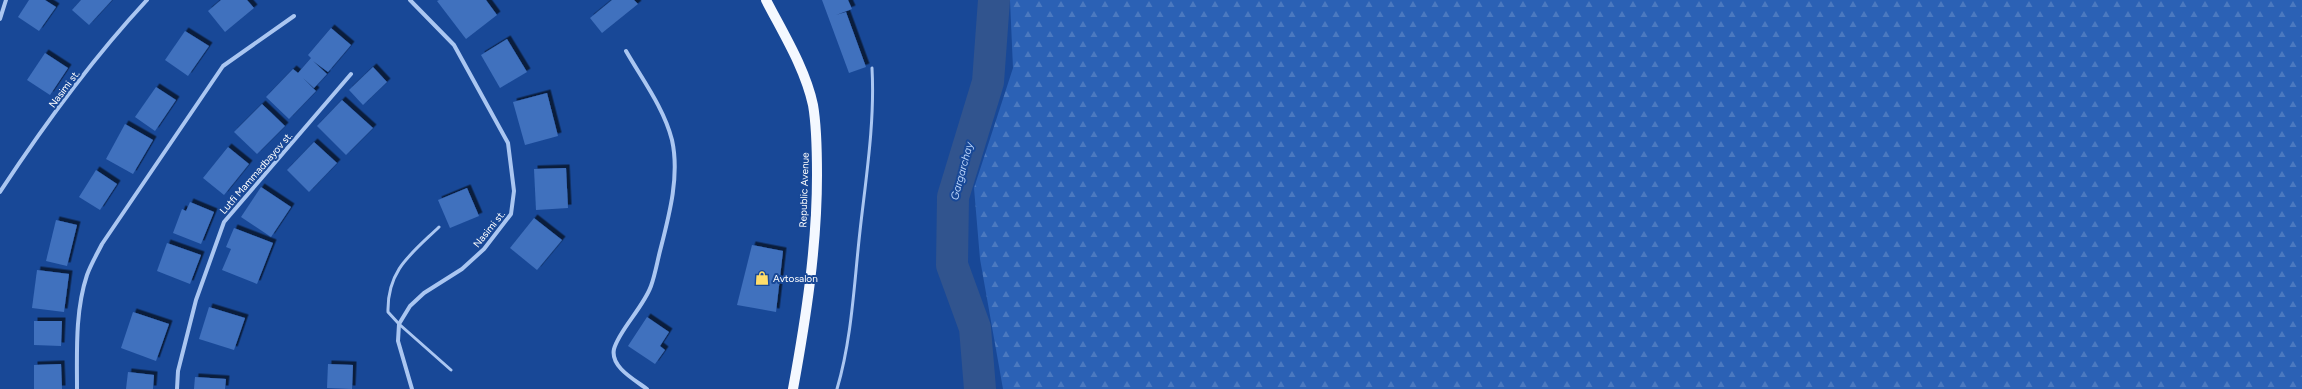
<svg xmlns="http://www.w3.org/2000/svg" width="2302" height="389" font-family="Figtree,sans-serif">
<defs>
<pattern id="forest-firs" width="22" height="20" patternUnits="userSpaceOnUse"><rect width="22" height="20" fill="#2b61b5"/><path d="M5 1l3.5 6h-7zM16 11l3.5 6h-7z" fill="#4b79c0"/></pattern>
<filter id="shadow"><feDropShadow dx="3.5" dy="-3.5" stdDeviation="0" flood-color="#0009"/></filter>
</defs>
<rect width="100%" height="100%" fill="#184897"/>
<path fill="url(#forest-firs)" d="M1010,0H2302V389H1003L980,259L974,188L1013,68Z"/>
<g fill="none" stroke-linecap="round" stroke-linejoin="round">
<path stroke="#31548e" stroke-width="32" d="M980,389L975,328L952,265L953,197L988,82L994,0"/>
</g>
<g fill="#4071be" filter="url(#shadow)">
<path d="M29,0H45L56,7L39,31L18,17Z"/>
<path d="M81,0H112L89,25L72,10Z"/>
<path d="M221,0H247L254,8L225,32L208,11Z"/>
<path d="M439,0H486L497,15L466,39L437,1Z"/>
<path d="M612,0H634L638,4L602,33L590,18Z"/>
<path d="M822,0H848L852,9L836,15L846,12L866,67L849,73Z"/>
<path d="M331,28L351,45L328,72L313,61L327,74L314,88L303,78L316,91L289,119L266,97L293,69L298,73L311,58L308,55Z"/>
<path d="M185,31L209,46L188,76L165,60Z"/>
<path d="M507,39L527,72L500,88L481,55Z"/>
<path d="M45,53L68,68L50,95L27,80Z"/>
<path d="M373,67L387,82L363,105L349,90Z"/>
<path d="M156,87L176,100L155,131L135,117Z"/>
<path d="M547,93L558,136L525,145L513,102Z"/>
<path d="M342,100L373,128L346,155L317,126Z"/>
<path d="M262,104L285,126L257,154L234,132Z"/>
<path d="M125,124L153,140L133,174L106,159Z"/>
<path d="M314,142L337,163L309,192L287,170Z"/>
<path d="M228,147L249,164L224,195L203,178Z"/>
<path d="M566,168L568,208L536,210L534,169Z"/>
<path d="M96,170L117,184L100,210L79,197Z"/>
<path d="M261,187L291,207L271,237L241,217Z"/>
<path d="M467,188L479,216L450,228L438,200Z"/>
<path d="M190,202L214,212L201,244L173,233L182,209L186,211Z"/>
<path d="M534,218L562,240L537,270L510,248Z"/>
<path d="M56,220L77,225L67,266L46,261Z"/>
<path d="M234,228L273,243L257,284L222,270L231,249L226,247Z"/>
<path d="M167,243L201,255L190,284L157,271Z"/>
<path d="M752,245L783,251L776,312L737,305Z"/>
<path d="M37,270L69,274L64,312L32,308Z"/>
<path d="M209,307L245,318L234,350L199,339Z"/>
<path d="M133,312L169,324L156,361L121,348Z"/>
<path d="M647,317L669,332L660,346L665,350L655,364L628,346Z"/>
<path d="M34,321H62L61,346L34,345Z"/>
<path d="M61,364L62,389H34V365Z"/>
<path d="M328,364L353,365L352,389L327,388Z"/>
<path d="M128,372L154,375L153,389H126Z"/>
<path d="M195,377L226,379L225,389H194Z"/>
</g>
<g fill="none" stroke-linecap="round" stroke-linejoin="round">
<g stroke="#aac6f1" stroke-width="3">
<path d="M439,227C411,254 387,270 388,312L399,324L451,370"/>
<path d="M837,389C852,338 854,284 860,231C866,177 875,122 872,68"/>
</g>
<g stroke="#aac6f1" stroke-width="4">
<path d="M410,0L454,45L508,143L514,191L511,214L484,249L462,269L424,293L410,306L399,324L398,341L412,389"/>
<path d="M0,19L6,0"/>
<path d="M626,51C642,79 664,108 672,140C680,176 669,216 660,251C657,263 655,275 651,286C643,308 619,330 614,349C610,367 635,380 647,389"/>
<path d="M0,192C44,125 92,59 147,0"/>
<path d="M77,389C77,352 75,311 87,275C91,264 97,254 102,244L223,66L294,16"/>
<path d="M177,389L178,371L196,300L224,222L351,74"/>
</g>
<path stroke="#f4f8ff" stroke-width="10" d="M766,0C783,33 805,68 813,105C817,128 817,152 817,175C817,247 806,318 793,389"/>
</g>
<defs>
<symbol id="shop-bare" viewBox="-9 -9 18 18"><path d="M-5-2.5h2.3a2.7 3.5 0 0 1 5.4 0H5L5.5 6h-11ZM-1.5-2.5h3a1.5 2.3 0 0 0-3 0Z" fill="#ffdd6a" stroke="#184897" stroke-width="2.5" paint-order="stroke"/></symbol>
</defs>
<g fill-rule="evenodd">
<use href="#shop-bare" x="752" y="268" width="20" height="20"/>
</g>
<g text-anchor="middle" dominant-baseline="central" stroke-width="4" stroke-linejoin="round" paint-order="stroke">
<g font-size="10" fill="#fff" stroke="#184897">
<text transform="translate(64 89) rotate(-53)">Nasimi st.</text>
<text transform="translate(256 173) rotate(-49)">Lutfi Mammadbayov st.</text>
<text transform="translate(804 190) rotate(-88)">Republic Avenue</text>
<text transform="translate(489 229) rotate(-51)">Nasimi st.</text>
</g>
<g font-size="10" fill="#fff" stroke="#184897" text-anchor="start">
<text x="773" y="278">Avtosalon</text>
</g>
<g font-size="11" font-style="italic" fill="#b7d1f8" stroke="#184897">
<text transform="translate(962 171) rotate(-75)">Gargarchay</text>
</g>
</g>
</svg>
